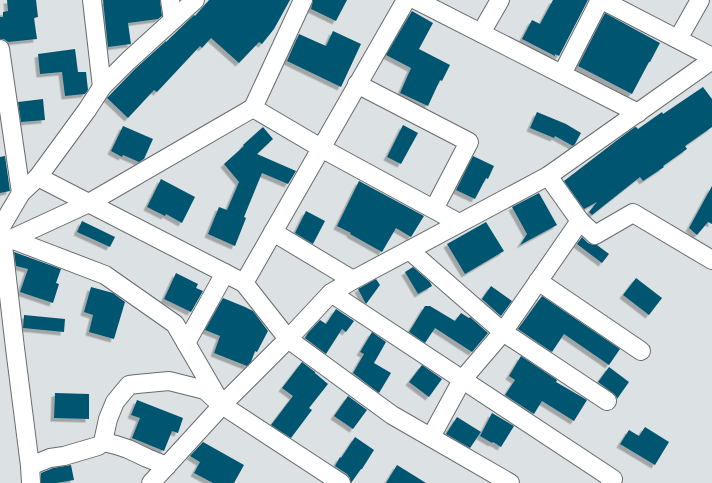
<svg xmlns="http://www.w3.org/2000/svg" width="712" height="483" font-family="Karla,sans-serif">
<defs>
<filter id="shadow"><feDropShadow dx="-3.5" dy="3.5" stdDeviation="0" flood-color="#0004"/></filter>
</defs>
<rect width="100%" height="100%" fill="#dce1e3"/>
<g fill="#00556f" filter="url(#shadow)">
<path d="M7,0H36L38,17L34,18L37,39L8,42L4,39H0V17H3V12L8,11Z"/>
<path d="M103,0H160L162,16L158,19L128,23L131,44L108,47Z"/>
<path d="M209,0H290L274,29L262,44L259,42L239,63L211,38L202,48L200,46L157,92L154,90L128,118L107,98L109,96L135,69L166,41V42L194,15L195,16Z"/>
<path d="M313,0H347L336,21L311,9Z"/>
<path d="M553,0H588L559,56L555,54V56L522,39L532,20L540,24Z"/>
<path d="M412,11L433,23L419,49L450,65L442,81L440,80L428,106L400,93L411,68L386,55Z"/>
<path d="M605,13L660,43L650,62H649L632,94L578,66Z"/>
<path d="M333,31L361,44L341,87L287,61L299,34L326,46Z"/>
<path d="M75,49L78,72H86L88,90L85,94L65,96L62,72L40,74L38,54Z"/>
<path d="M703,87L712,99V127L685,146L687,149L663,166L664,167L643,181L640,177L592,215L589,212L597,202L584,209L564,181L616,141L635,127H636L638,129L662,112L663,114Z"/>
<path d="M43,99L45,120L21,122L18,102Z"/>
<path d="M537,112L566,124L581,133L575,144L573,146L555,136L554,138L530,128Z"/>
<path d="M403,125L418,133L401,164L387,157Z"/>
<path d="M123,126L153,139L144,159L139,162L123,155L122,157L111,151Z"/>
<path d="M263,127L273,139L257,154L296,171L288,184L262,173L244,217L246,218L235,246L208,234L219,207L227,210L239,182L224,164L244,146L243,145Z"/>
<path d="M5,156L10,191L0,193V157Z"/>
<path d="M473,156L494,166L488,179L486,178L475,199L456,190Z"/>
<path d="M161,179L195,197L182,223L166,214L165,216L147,207Z"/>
<path d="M359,181L424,216L411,237L396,228L382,252L350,234L351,233L337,226Z"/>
<path d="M712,186V224L708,222L697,235L689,228Z"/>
<path d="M539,193L557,225L520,245L527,234L512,207Z"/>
<path d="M306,211L325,221L313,244L295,233Z"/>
<path d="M82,221L115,237L110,247L77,232Z"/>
<path d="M486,222L504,251L465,274L447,244Z"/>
<path d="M582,237L588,243L593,245H597L609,254L602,263L577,244Z"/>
<path d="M14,252L61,269L56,283L59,284L53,303L20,292L28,269L16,266Z"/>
<path d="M413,267L430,282L432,286L418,294L405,272Z"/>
<path d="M176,273L198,284L196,288L203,291L191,312L164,299Z"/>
<path d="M636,278L662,298L649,315L623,295Z"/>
<path d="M376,279L380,285L366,304L358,289Z"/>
<path d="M491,286L512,301L501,316L482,299Z"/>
<path d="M91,287L113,293L125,302L114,339L89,332L93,315L84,312Z"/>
<path d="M542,296L620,349L609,365L564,334L552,352L518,329Z"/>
<path d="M223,298L245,307L253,311L268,331L257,352L255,351L251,362L247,366L214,353L220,336L205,330Z"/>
<path d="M425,306H430L455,321L461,313L469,318L470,317L488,333L472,352L435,328L425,343L409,332Z"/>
<path d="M336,309L354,321L346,332L342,329L326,354L305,338L308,333L320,320L326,324Z"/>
<path d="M24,315L65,319L64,332L23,328Z"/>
<path d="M372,332L386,342L374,363L391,373L379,393L353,373L364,354L360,352Z"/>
<path d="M521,356L557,380L556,382L587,400L574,421L542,401L534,414L505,395L515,380L509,376Z"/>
<path d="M302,362L315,372V373L328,384L309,408L312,410L291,438L271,425L293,396L282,388Z"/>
<path d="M422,365L442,379L429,397L409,382Z"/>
<path d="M609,367L629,382L617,399L616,396L613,393L598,382Z"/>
<path d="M55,393L89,394V419L54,418Z"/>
<path d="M348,396L367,410L353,429L334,416Z"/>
<path d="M137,400L183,418L178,433L172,431L164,451L132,438L140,418L131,415Z"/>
<path d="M492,413L514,426L501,447L493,442L492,443L480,436Z"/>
<path d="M457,417L481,432L470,448L446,434Z"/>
<path d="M645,427L669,442L655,465L620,444L629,430L639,436Z"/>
<path d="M355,437L374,450L362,469H361L351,483L350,478L347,474L335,466L340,457L341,458Z"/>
<path d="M203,442L244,465L234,483H213L194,473L200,462L190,456Z"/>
<path d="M71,465L74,480L56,483H41V473L53,468Z"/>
<path d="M397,465L426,483H386Z"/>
</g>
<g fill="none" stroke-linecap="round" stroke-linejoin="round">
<defs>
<g id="minor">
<path d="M92,0L102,87"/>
<path d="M170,0L173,20"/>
<path d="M303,0L253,108L321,148L459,223"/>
<path d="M406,0L244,283L288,339L392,415L510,483"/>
<path d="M416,0L638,113"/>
<path d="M602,0L712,57"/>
<path d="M481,33L500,0"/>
<path d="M678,39L700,0"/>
<path d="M0,49L21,193"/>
<path d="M562,74L600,0"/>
<path d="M357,84L469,142L434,209"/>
<path d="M38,177L244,283"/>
<path d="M580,221L595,235L633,213L712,260"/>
<path d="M273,232L353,280"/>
<path d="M11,239L89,203L253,108"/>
<path d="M3,244L11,239L105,275L175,324L222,405L341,483"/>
<path d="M409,250L503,332L607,401"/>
<path d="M538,281L641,351"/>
<path d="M331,293L613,479L610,483"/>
<path d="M186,343L225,273"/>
<path d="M431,437L462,380L503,332L580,221L548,176"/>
<path d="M103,442L116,445L128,449L147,458L167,466"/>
<path d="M30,466L50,458L64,456L98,446L103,442L108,419L115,402L129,385L137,384L169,381L205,390L217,401"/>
<path d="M31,483L30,466L15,348L1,227L21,193L38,177L87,110L102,87L128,61L195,0"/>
<path d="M151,483L227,400L288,339L331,293L353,280L548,176L712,60"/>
</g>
</defs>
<use href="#minor" stroke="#676b6d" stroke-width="20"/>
<use href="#minor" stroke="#fff" stroke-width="18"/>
</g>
</svg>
